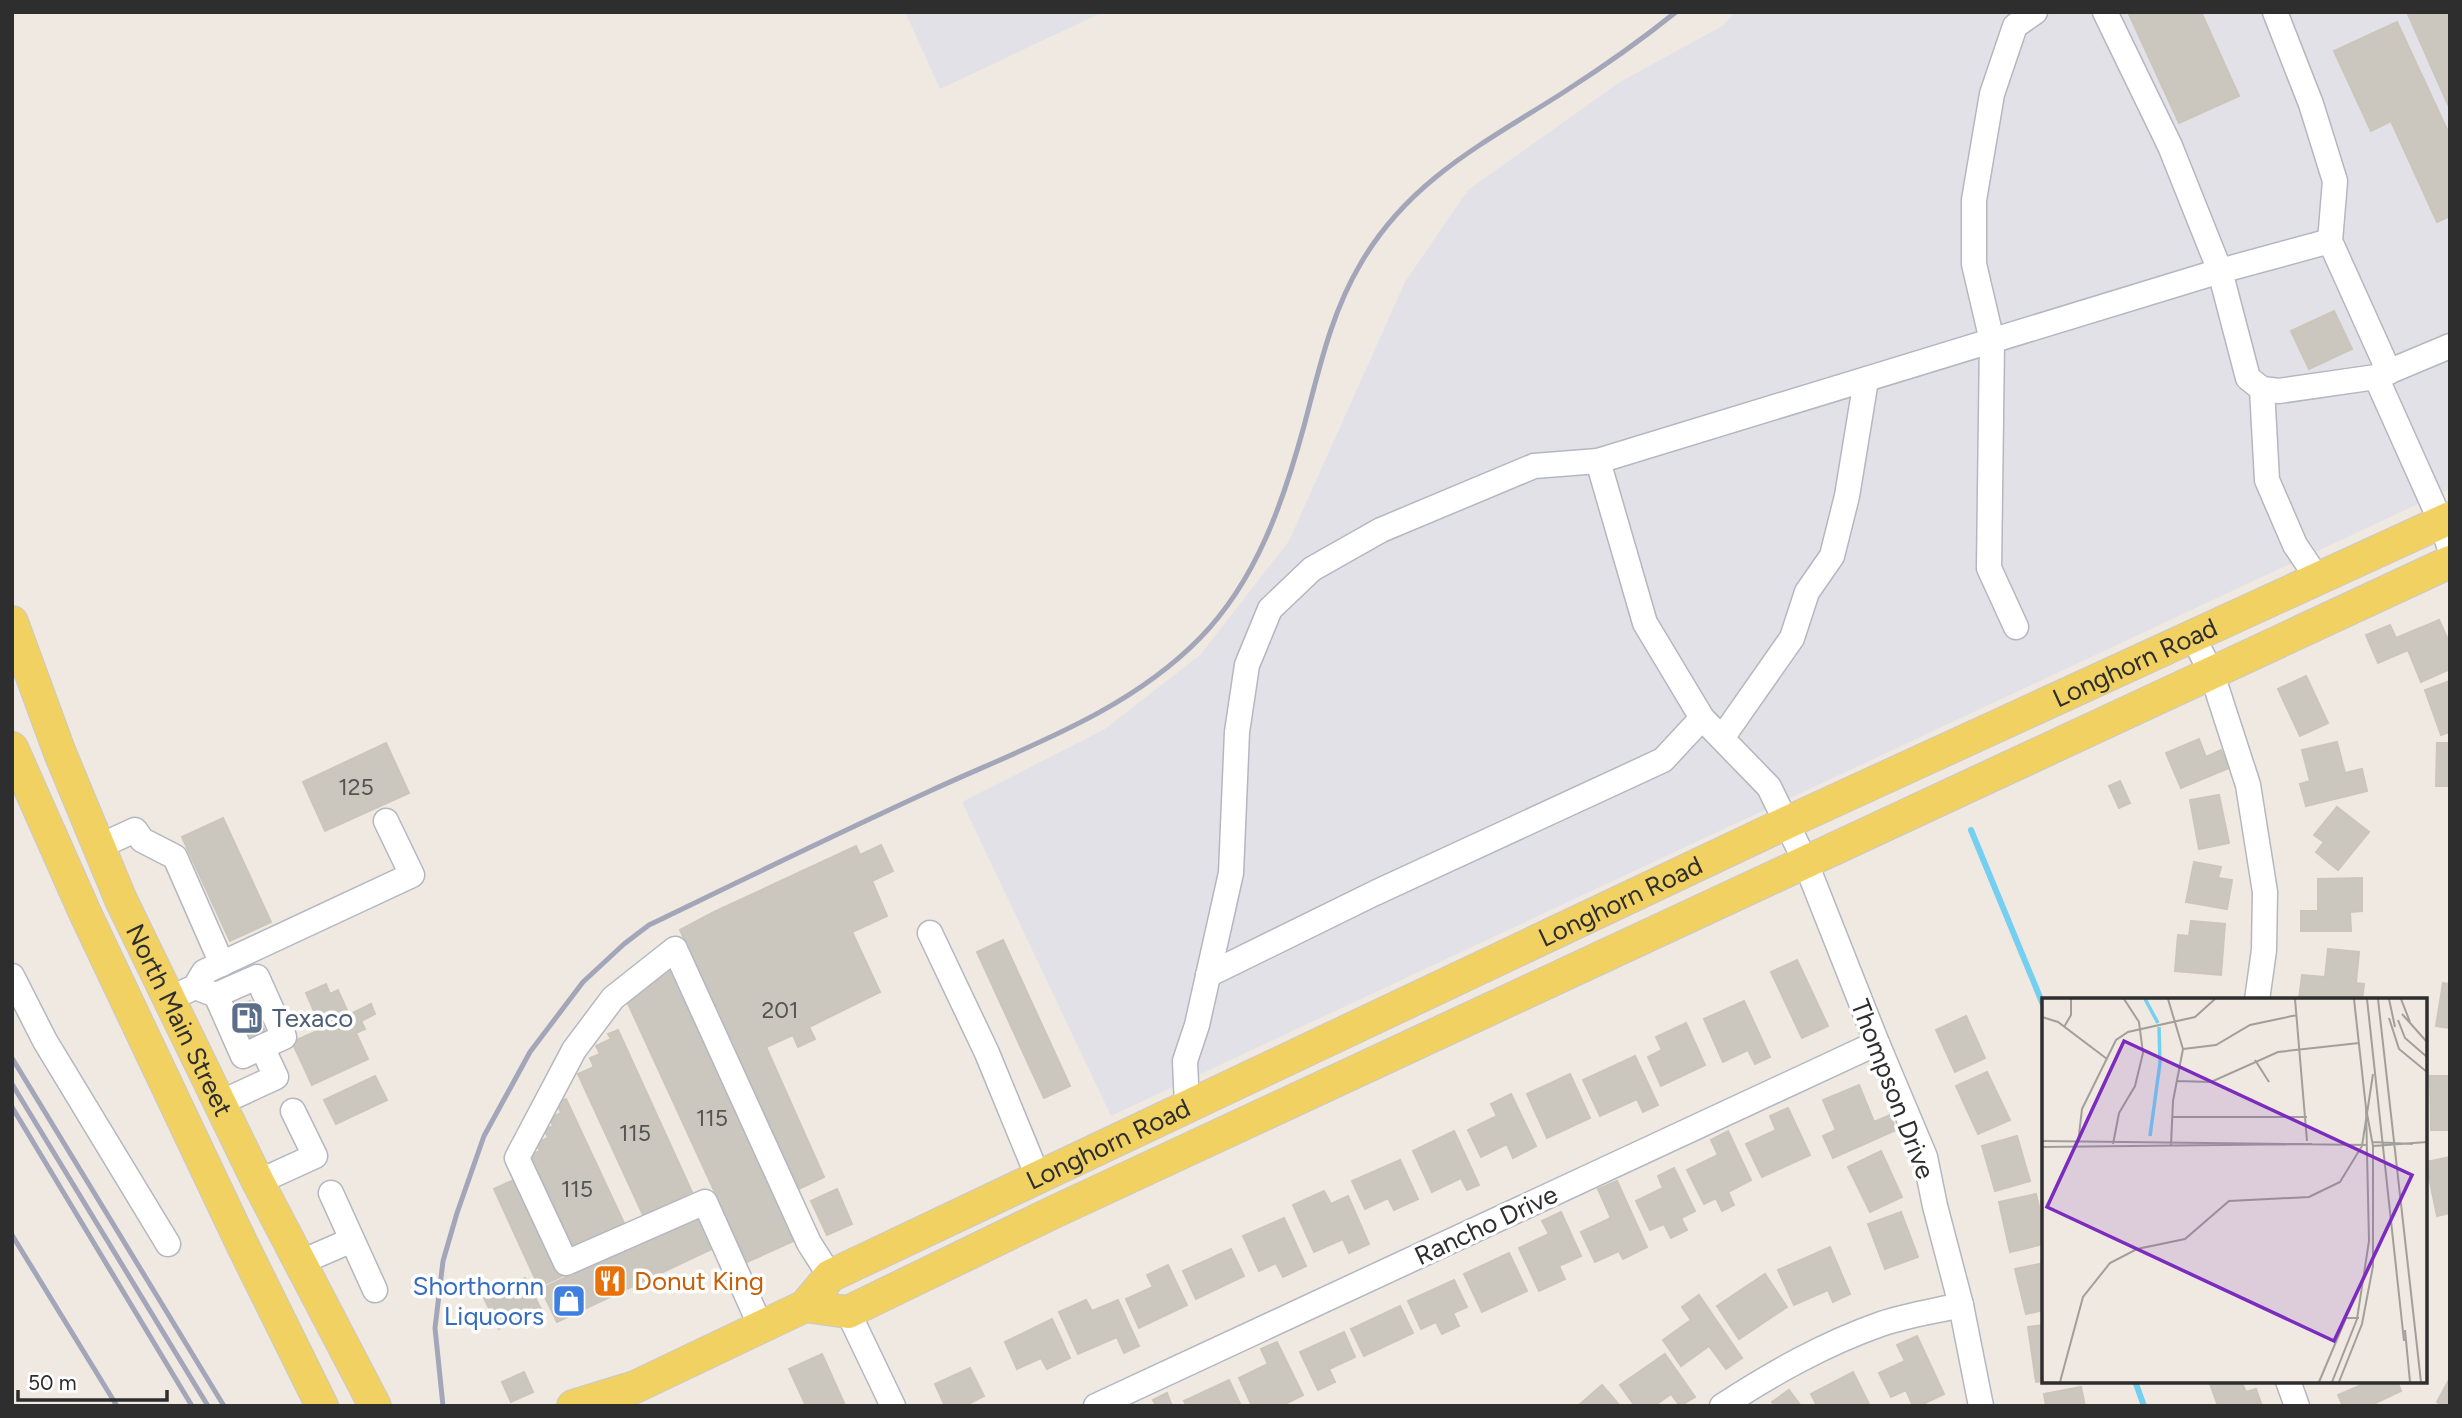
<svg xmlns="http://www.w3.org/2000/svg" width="2462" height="1418" font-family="Figtree,sans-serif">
<rect width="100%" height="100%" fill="#efe9e1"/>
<g fill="#e3e1e8">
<path d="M905,12H1103L940,89Z"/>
<path d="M1734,12H2450V489L1111,1116L962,802L1105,729L1200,655L1289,541L1405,282L1468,190L1620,82L1724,25Z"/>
</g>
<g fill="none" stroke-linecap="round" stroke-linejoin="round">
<g stroke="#75cff0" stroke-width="6">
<path d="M1971,830L2044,1007"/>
<path d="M2135,1381L2144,1406"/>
</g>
</g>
<g fill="#cbc7bf" stroke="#cbc5ba" stroke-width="2">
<path d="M2128,12H2201L2239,96L2179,123Z"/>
<path d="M2407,12H2450V109Z"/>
<path d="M2397,22L2450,136V216L2437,222L2391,121L2371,131L2334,51Z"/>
<path d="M2334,311L2352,349L2309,369L2291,331Z"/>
<path d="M2439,620L2450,644V669L2421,682L2408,650L2378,663L2366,635L2390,625L2396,638Z"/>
<path d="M2306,676L2328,723L2300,736L2278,689Z"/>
<path d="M2450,681V732L2441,735L2425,690Z"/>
<path d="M2199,739L2206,757L2221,750L2229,768L2181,788L2166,753Z"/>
<path d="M2337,742L2345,773L2362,769L2367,791L2306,806L2300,784L2310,781L2302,750Z"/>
<path d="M386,743L409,793L325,831L303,782Z"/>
<path d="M2437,743H2450V786H2436Z"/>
<path d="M2120,781L2130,803L2119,808L2109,786Z"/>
<path d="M2219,795L2229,843L2199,849L2190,800Z"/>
<path d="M2337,807L2369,832L2338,870L2316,852L2324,842L2314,835Z"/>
<path d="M223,818L271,922L230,941L182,837Z"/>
<path d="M881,845L893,871L872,881L887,916L852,932L880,992L809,1027L815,1039L798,1047L793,1035L766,1047L824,1177L799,1189L680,930L714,912L856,846L860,855Z"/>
<path d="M2194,862L2221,867L2218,878L2232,880L2227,909L2186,902Z"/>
<path d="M2362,878V911L2350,912L2351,931H2301V911H2318V879Z"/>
<path d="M2191,921L2225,924L2221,975L2175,971L2178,935L2189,936Z"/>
<path d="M1003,940L1070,1086L1044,1098L977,952Z"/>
<path d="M2328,949L2359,952L2356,983L2364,984L2362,1000L2299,999L2302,975L2325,977Z"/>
<path d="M670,960L798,1239L747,1262L625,997L651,985L647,977Z"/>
<path d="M1797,960L1828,1026L1802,1038L1771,972Z"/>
<path d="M2443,983L2450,984V1028L2436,1026Z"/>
<path d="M326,984L330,994L338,990L349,1015L371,1004L375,1014L361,1021L365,1029L356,1033L368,1059L312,1085L292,1042L322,1029L306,993Z"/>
<path d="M250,1001L265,1031L245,1040L231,1010Z"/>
<path d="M1744,1001L1770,1057L1755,1064L1748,1050L1723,1062L1704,1019Z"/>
<path d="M1966,1016L1985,1058L1955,1072L1936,1030Z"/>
<path d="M1686,1023L1705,1065L1661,1086L1648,1057L1662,1050L1656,1037Z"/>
<path d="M618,1030L692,1192L643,1215L578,1074L594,1067L590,1058L600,1054L596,1046L611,1039L608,1034Z"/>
<path d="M1635,1056L1658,1105L1643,1112L1637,1099L1600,1116L1583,1080Z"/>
<path d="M1987,1072L2010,1120L1978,1134L1956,1086Z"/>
<path d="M1570,1074L1590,1118L1547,1138L1527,1094Z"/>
<path d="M375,1076L387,1100L336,1124L324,1100Z"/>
<path d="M2430,1076H2450V1130H2431Z"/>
<path d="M1859,1085L1874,1122L1890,1115L1896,1130L1833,1158L1823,1136L1836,1130L1823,1100Z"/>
<path d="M1511,1094L1536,1146L1513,1158L1507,1144L1481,1157L1468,1130L1497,1116L1491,1104Z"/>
<path d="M566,1099L624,1223L573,1247L531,1155L540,1151L536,1143L548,1138L545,1130L553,1126L550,1118L561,1113L557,1103Z"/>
<path d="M1788,1108L1810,1155L1762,1177L1746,1144L1776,1130L1770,1116Z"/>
<path d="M1454,1131L1479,1185L1467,1190L1461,1178L1432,1192L1413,1151Z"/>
<path d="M1728,1131L1751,1180L1728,1192L1734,1205L1722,1211L1716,1198L1704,1204L1687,1170L1718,1155L1711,1140Z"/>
<path d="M2017,1136L2030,1181L1995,1191L1982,1146Z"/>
<path d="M1881,1151L1902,1197L1870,1212L1848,1167Z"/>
<path d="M2450,1157V1213L2437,1216L2426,1162Z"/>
<path d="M1400,1160L1418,1199L1394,1210L1388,1198L1365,1209L1352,1181Z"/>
<path d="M1674,1168L1695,1211L1681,1218L1687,1230L1671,1238L1664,1224L1650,1230L1636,1201L1663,1188L1658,1176Z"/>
<path d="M518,1178L562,1276L539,1287L494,1189Z"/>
<path d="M1617,1181L1647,1247L1623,1259L1619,1251L1595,1262L1581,1232L1611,1218L1598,1189Z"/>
<path d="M837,1189L852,1224L827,1235L811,1201Z"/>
<path d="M1324,1191L1331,1204L1348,1196L1369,1244L1349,1253L1343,1239L1314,1252L1293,1205Z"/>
<path d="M2036,1194L2044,1229V1244L2010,1252L1999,1202Z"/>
<path d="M1561,1212L1581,1256L1559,1266L1565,1279L1539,1291L1519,1248L1549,1234L1542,1221Z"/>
<path d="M1901,1212L1918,1257L1885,1269L1868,1224Z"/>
<path d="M702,1213L718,1246L557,1322L541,1289Z"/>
<path d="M1284,1218L1306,1266L1283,1277L1276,1263L1259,1271L1243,1236Z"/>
<path d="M1830,1247L1850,1294L1833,1302L1828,1290L1794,1305L1778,1270Z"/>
<path d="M1231,1249L1244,1276L1196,1299L1183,1271Z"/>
<path d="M1509,1253L1527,1291L1482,1312L1464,1274Z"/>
<path d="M2044,1263V1310L2026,1314L2015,1269Z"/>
<path d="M1168,1265L1187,1305L1139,1328L1126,1299L1153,1287L1147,1275Z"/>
<path d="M1765,1274L1787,1307L1739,1339L1717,1306Z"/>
<path d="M525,1278L541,1309L499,1329L484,1298Z"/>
<path d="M1454,1280L1467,1307L1453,1313L1459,1326L1442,1334L1436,1322L1421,1329L1408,1301Z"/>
<path d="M1699,1295L1742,1358L1726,1369L1709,1346L1681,1366L1663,1340L1691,1320L1682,1307Z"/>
<path d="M1086,1300L1092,1311L1118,1300L1139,1346L1124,1353L1117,1337L1078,1354L1059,1312Z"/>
<path d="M1400,1306L1413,1333L1364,1356L1351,1329Z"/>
<path d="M1052,1319L1070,1358L1047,1369L1041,1358L1017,1369L1005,1342Z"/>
<path d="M2044,1325V1381L2036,1382L2028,1327Z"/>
<path d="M1344,1332L1355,1357L1329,1369L1335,1382L1318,1390L1300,1352Z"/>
<path d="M1917,1336L1944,1394L1919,1406H1913L1906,1390L1891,1397L1879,1373L1905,1361L1897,1345Z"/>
<path d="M1277,1342L1303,1395L1281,1406H1252L1239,1378L1268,1364L1261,1349Z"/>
<path d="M822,1354L844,1403L838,1406H806L789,1369Z"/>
<path d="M1665,1354L1695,1397L1680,1406L1671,1394L1654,1406H1635L1620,1385Z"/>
<path d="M970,1368L984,1396L964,1406H945L935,1384Z"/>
<path d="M524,1372L533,1392L511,1402L502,1382Z"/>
<path d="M1853,1372L1870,1406H1817L1811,1394Z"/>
<path d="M2450,1378V1406H2445L2437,1402Z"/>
<path d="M1229,1380L1241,1406H1187L1184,1401Z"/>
<path d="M2209,1381H2241L2246,1392L2256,1389L2262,1406H2218Z"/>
<path d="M2362,1381H2397L2401,1391L2369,1406H2343L2338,1395L2364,1384Z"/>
<path d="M1602,1385L1620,1406H1578Z"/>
<path d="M2081,1387L2085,1406H2046L2044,1394Z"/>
<path d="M1789,1390L1801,1406H1775L1772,1402Z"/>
<path d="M1167,1393L1172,1406H1156L1153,1400Z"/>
</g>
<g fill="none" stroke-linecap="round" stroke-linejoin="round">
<path stroke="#c8c4bd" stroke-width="24" stroke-dasharray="24 12" stroke-linecap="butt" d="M237,1023L257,1014"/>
<defs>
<g id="minor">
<path d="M2105,12L2170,146L2220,271L2330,241"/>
<path d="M2275,12L2311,104L2335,181L2330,241L2389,372"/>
<path d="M2450,346L2376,377L2441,522L2450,549"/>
<path d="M2262,389L2267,480L2295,545L2318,579"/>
<path d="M1598,461L1645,623L1702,718L1769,787L1805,861L1877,1043L1925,1157L1935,1206L1961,1305L1981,1406"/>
<path d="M2016,627L1989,568L1992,341L1974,264V200L1992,94L2015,26L2035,12"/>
<path d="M2193,637L2212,674L2248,785L2265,892L2264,950L2257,1000"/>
<path d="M1722,738L1792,638L1807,592L1832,556L1847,496L1866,380"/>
<path d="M98,847L135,830L142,840L175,857L222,964"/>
<path d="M930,933L987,1053L1038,1177"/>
<path d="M1208,975L1375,893L1663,760L1702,718"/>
<path d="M12,976L45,1041L168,1244"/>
<path d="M195,987L216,995L257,977L284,1037L262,1047L276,1077L220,1103"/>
<path d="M216,995L243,1056L262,1047"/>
<path d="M169,999L195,987L204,972L412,875L386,821"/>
<path d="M1187,1106L1185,1061L1197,1025L1231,873L1237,732L1247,665L1270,609L1312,569L1381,530L1534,466L1598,461L2220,271L2248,378L2262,389L2279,391L2376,377"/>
<path d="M258,1182L315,1156L293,1111"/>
<path d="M331,1193L375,1290"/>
<path d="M299,1263L352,1240"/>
<path d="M848,1312L893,1406"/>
<path d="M761,1327L705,1202L566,1263L517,1158L574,1050L613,998L675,949L809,1243L830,1276"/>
<path d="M2288,1381L2297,1406"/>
<path d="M1096,1406L1877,1043"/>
<path d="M1722,1406C1773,1373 1824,1344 1881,1324C1907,1315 1935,1311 1961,1305"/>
</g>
<g id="major">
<path id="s1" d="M12,622L60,753L121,900L258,1182L375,1406"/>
<path d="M12,748L86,915L241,1242L322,1406"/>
<path d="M805,1306L848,1312L1054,1212L2450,562"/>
<path id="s2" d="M573,1406L635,1387L805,1306L830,1276L1786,823L2450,518"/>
</g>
</defs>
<use href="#minor" stroke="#b4b7c1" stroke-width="27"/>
<use href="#major" stroke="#c9c9c9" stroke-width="34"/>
<use href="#minor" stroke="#fff" stroke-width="24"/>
<use href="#major" stroke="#f2d163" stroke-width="32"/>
<g stroke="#a3a6b8" stroke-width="5">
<path d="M12,1058L224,1406"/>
<path d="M12,1084L208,1406"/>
<path d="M12,1107L192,1406"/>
<path d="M12,1235L117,1406"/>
<path d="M443,1406L435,1328L443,1261L457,1213L484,1136L530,1052L583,982L624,944L649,925C742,880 836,834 930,791C1023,748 1127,713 1200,638C1256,581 1283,503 1304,426C1319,370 1331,313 1361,263C1410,179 1486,142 1564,92C1603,67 1640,41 1676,12"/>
</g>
</g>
<defs>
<symbol id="fuel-square" viewBox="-11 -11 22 22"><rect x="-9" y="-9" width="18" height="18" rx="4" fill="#5c6f8a" stroke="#fff"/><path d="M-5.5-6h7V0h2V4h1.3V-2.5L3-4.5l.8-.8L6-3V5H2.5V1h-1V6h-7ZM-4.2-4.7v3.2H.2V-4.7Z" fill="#fff"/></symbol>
<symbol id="restaurant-square" viewBox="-11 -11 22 22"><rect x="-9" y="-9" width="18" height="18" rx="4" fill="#e8710a" stroke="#fff"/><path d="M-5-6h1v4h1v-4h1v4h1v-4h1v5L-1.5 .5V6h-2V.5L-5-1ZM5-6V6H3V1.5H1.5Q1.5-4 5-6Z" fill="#fff"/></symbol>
<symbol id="shop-square" viewBox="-11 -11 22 22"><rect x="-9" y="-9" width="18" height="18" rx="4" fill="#3f7fe0" stroke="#fff"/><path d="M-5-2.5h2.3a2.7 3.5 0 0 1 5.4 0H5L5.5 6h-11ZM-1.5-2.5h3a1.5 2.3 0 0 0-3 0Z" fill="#fff"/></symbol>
</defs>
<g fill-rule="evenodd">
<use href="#fuel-square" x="228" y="999" width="38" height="38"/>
<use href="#restaurant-square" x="591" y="1262" width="38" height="38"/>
<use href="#shop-square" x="550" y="1282" width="38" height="38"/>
</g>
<g text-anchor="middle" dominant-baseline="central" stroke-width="7" stroke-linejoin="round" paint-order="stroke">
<g font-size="23" fill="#555452">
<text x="356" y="787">125</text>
<text x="780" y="1010">201</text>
<text x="712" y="1118">115</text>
<text x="635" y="1133">115</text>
<text x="577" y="1189">115</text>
</g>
<g font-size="26" fill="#2e2e2e" stroke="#fff">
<text stroke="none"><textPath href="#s2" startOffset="1734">Longhorn Road</textPath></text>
<text stroke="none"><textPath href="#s2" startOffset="1167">Longhorn Road</textPath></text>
<text stroke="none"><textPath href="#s1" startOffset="432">North Main Street</textPath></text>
<text transform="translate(1893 1089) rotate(69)">Thompson Drive</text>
<text stroke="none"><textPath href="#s2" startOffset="600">Longhorn Road</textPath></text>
<text transform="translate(1486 1225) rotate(-25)">Rancho Drive</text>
</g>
<g font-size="26" fill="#4e5e75" stroke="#fff" text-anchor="start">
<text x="272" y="1018">Texaco</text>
</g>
<g font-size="26" fill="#c56008" stroke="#fff" text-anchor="start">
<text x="634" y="1281">Donut King</text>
</g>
<g font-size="26" fill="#366cbe" stroke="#fff" text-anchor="end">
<text x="544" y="1286">Shorthornn<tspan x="544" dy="30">Liquoors</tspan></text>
</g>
</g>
<g transform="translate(2042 998)">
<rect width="385" height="385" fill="#efe9e1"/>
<path fill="none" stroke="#75cff0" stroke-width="3.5" d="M103,1L116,25M108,138L118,65L117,29"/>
<path fill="none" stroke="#a29e99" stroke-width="2" d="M126,1L141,51L131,103L129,147M253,1L265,143M325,1L362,343M336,1L379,384M347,1L353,29M359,1L368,24M360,16L385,44M0,19L16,24L65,61M347,20L357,51L385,74M356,22L363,40L385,59M22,29L29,17V1M141,51L174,47L208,27L255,17M213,62L227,84M135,83L169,84L236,54L317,45M130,119H265M0,143L325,147M331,144L371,146M36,145L40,111L74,42L86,34L153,19L173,1M71,146L77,115L93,88L101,55L97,24L82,1M331,148L385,144M0,149L270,146M363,332L368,384M18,384L41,299L68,265L95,251L143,241L187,203L267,199L298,184L320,148L331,76M277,384L304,320H317M290,384L315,321L327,243L324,110L312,1M297,384L320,326L331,268V148L324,110"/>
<path fill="#7b2cbf" fill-opacity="0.15" stroke="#7b2cbf" stroke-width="3.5" d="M82,43L370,177L292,343L5,209Z"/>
<rect width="385" height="385" fill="none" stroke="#2e2e2e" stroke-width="3.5"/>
</g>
<rect width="2462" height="1418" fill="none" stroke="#2e2e2e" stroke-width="28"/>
<path d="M18 1390v10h149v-10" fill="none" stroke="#2e2e2e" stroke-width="3.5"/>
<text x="28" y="1390" font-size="21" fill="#2e2e2e" stroke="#ffffff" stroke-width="5" paint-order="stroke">50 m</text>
</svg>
